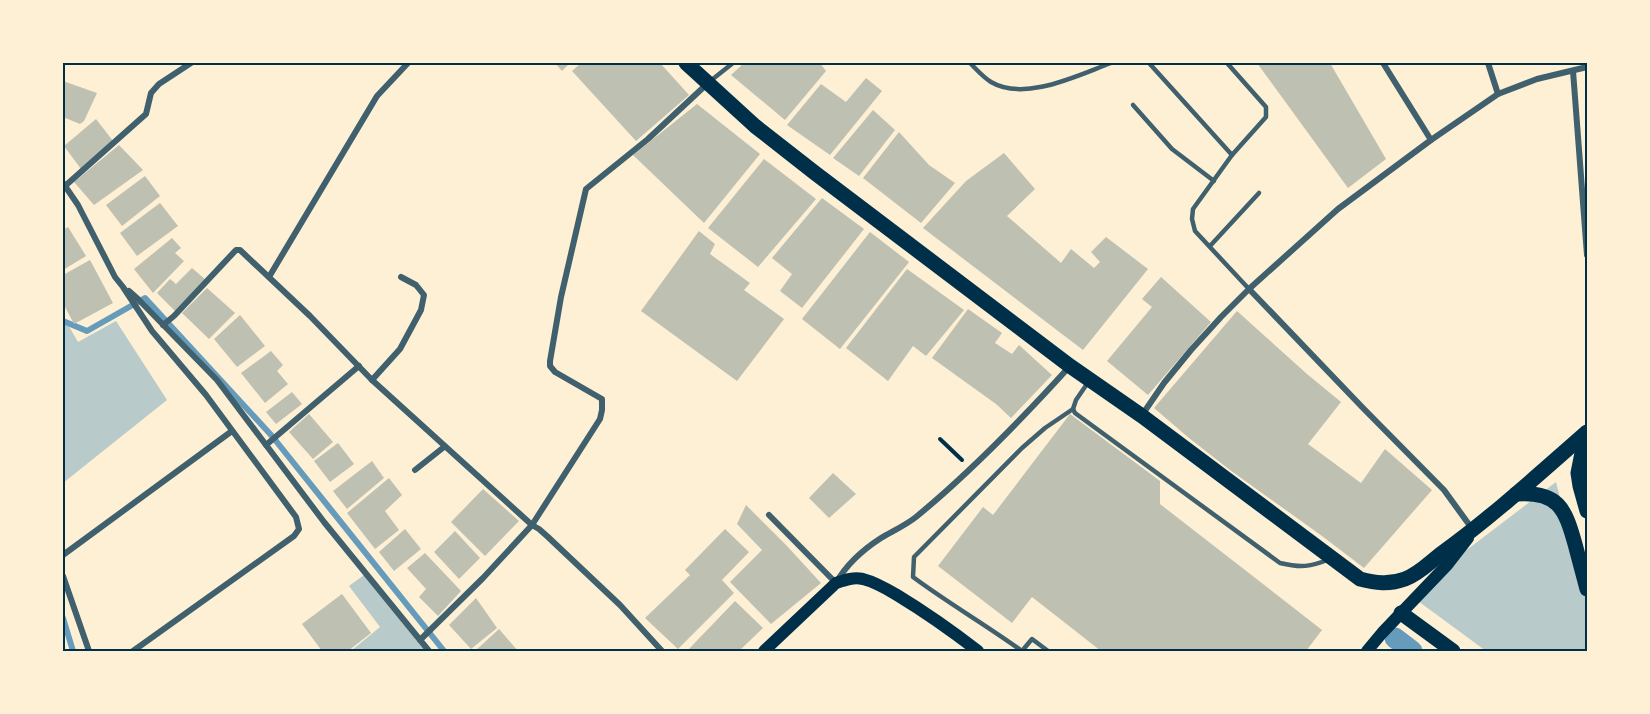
<svg xmlns="http://www.w3.org/2000/svg" width="1650" height="714" font-family="'Noto Sans',sans-serif">
<rect width="100%" height="100%" fill="#fdf0d5"/>
<g fill="#b9caca">
<path d="M63,316L78,342L116,321L167,400L63,483Z"/>
<path d="M1556,482L1587,604V651H1486L1418,601L1447,565Z"/>
<path d="M364,575L425,651H351L380,627L349,586Z"/>
</g>
<g fill="none" stroke-linecap="round" stroke-linejoin="round">
<g stroke="#669bbc" stroke-width="6">
<path d="M63,321L87,331L145,298L272,436L444,651"/>
<path d="M63,618L73,651"/>
</g>
<path stroke="#669bbc" stroke-width="21" d="M1395,638L1412,651"/>
</g>
<g fill="#bec0b2">
<path d="M555,63H570L562,71Z"/>
<path d="M581,63H660L689,95L636,141L572,71Z"/>
<path d="M744,63H820L826,71L785,120L731,75Z"/>
<path d="M1257,63H1330L1386,159L1348,188Z"/>
<path d="M866,78L882,91L830,155L787,125L821,84L846,102Z"/>
<path d="M63,81L97,93L84,121L80,124L63,117Z"/>
<path d="M697,104L760,154L704,223L633,155Z"/>
<path d="M873,110L895,130L859,176L833,158Z"/>
<path d="M96,119L113,141L81,169L64,146Z"/>
<path d="M899,132L929,165L955,183L921,223L863,178Z"/>
<path d="M119,145L143,170L94,205L74,182Z"/>
<path d="M1004,153L1035,189L1007,216L1061,263L1071,249L1094,268L1100,262L1091,252L1106,237L1148,269L1083,350L923,228L966,181Z"/>
<path d="M764,159L816,199L758,267L708,228Z"/>
<path d="M145,176L160,196L122,226L106,205Z"/>
<path d="M822,198L864,229L802,308L780,291L792,274L772,258Z"/>
<path d="M160,203L178,226L137,256L120,233Z"/>
<path d="M68,227L86,256L63,270V230Z"/>
<path d="M699,231L715,244L710,254L750,283L744,290L784,319L737,381L641,311Z"/>
<path d="M870,232L909,262L840,349L802,319Z"/>
<path d="M172,238L181,248L175,253L184,261L153,293L134,269Z"/>
<path d="M90,260L113,303L74,324L63,303V275Z"/>
<path d="M192,268L206,280L175,311L157,293L170,279L176,284Z"/>
<path d="M907,269L964,310L926,356L913,346L888,381L846,348Z"/>
<path d="M1161,277L1211,322L1148,395L1107,361L1152,307L1142,299Z"/>
<path d="M207,288L235,313L209,339L182,313Z"/>
<path d="M968,309L1002,333L995,343L1012,354L1019,345L1052,375L1011,418L996,404L932,358Z"/>
<path d="M1237,311L1307,374L1341,402L1308,444L1361,483L1385,449L1432,490L1364,568L1322,536L1230,470L1189,438L1154,408Z"/>
<path d="M240,315L265,346L237,367L214,339Z"/>
<path d="M271,351L283,365L277,371L288,384L265,403L241,373Z"/>
<path d="M292,392L302,404L276,424L266,412Z"/>
<path d="M309,414L333,442L313,459L289,432Z"/>
<path d="M1070,414L1160,481V504L1322,630L1306,651H1101L1032,597L1012,623L938,566L983,507L993,515Z"/>
<path d="M338,443L354,464L330,482L314,461Z"/>
<path d="M372,461L384,478L347,509L333,491Z"/>
<path d="M833,473L856,494L829,518L809,498Z"/>
<path d="M389,478L402,495L385,511L399,530L375,549L347,513Z"/>
<path d="M483,489L519,521L485,556L451,522Z"/>
<path d="M746,505L787,546L821,583L771,624L730,582L762,550L737,524Z"/>
<path d="M405,529L421,549L394,571L379,552Z"/>
<path d="M725,529L749,552L722,580L734,593L678,649L645,618L690,575L685,570Z"/>
<path d="M455,531L480,558L459,579L434,552Z"/>
<path d="M425,553L461,591L438,616L419,597L426,589L407,568Z"/>
<path d="M342,594L371,633L348,651H322L302,624Z"/>
<path d="M476,598L497,628L471,649L449,625Z"/>
<path d="M735,601L763,628L739,651H687Z"/>
<path d="M499,629L518,651H475Z"/>
</g>
<g fill="none" stroke-linecap="round" stroke-linejoin="round">
<path stroke="#003049" stroke-width="4" d="M940,439L962,460"/>
<g stroke="#3f606c" stroke-width="4.5">
<path d="M970,63C977,70 983,77 991,82C1025,102 1078,75 1111,63"/>
<path d="M1149,63L1232,155L1193,209L1192,219L1195,231L1249,289"/>
<path d="M1227,63L1266,107V117L1232,155"/>
<path d="M709,82L733,63"/>
<path d="M1133,105L1172,149L1214,181"/>
<path d="M1210,246L1259,193"/>
<path d="M1073,409L1075,413L1280,563C1301,568 1310,567 1330,559"/>
<path d="M1022,651C986,625 948,603 913,577L914,557L1022,448L1045,428L1073,409L1076,400L1089,381"/>
<path d="M1022,651L1032,639L1048,651"/>
</g>
<g stroke="#3f606c" stroke-width="6">
<path d="M1383,63L1431,140"/>
<path d="M1488,63L1498,94"/>
<path d="M1573,71L1587,255"/>
<path d="M63,183L78,205L115,277L123,287L152,331L206,395L296,517L299,529L294,536L133,651"/>
<path d="M65,186L146,114L151,93L159,84L191,63"/>
<path d="M269,277L377,96L408,63"/>
<path d="M1249,289L1363,408L1444,490L1473,530"/>
<path d="M129,291L138,299L217,380L324,522L429,651"/>
<path d="M163,325L174,316L236,250H240L310,316L372,380L532,525L539,529L548,537L620,605L662,651"/>
<path d="M372,380L400,349L421,310L424,295L416,285L401,277"/>
<path d="M1142,415L1164,383L1191,350L1221,317L1249,289L1338,209L1431,140L1498,94L1537,79L1587,67"/>
<path d="M266,445L359,366"/>
<path d="M415,470L444,447"/>
<path d="M769,515L836,583C846,565 864,549 881,538C893,531 906,525 916,517C972,471 1022,419 1070,366"/>
<path d="M63,555L232,431"/>
<path d="M63,576L89,651"/>
<path d="M420,640L483,578L532,525L600,419L602,410V399L555,372L550,366V361L561,297L586,189L648,139L707,84"/>
</g>
<g stroke="#003049" stroke-width="12">
<path d="M764,651L836,583C845,580 853,577 863,579C875,582 887,589 897,595C925,612 952,631 978,651"/>
<path d="M1367,651L1382,633L1447,565L1468,538"/>
</g>
<g stroke="#003049" stroke-width="15">
<path d="M686,63L755,126L815,173L1070,366L1142,416L1360,579C1375,583 1389,585 1405,579C1419,574 1430,562 1442,553C1493,516 1540,473 1587,432"/>
<path d="M1586,433L1578,473L1580,486L1587,511"/>
<path d="M1516,494C1558,491 1565,508 1575,544C1579,559 1583,574 1587,589"/>
<path d="M1401,613L1453,651"/>
</g>
</g>
<rect width="1650" height="714" fill="none" stroke="#fdf0d5" stroke-width="129"/>
<rect x="64" y="64" width="1522" height="586" fill="none" stroke="#003049" stroke-width="2"/>
</svg>
